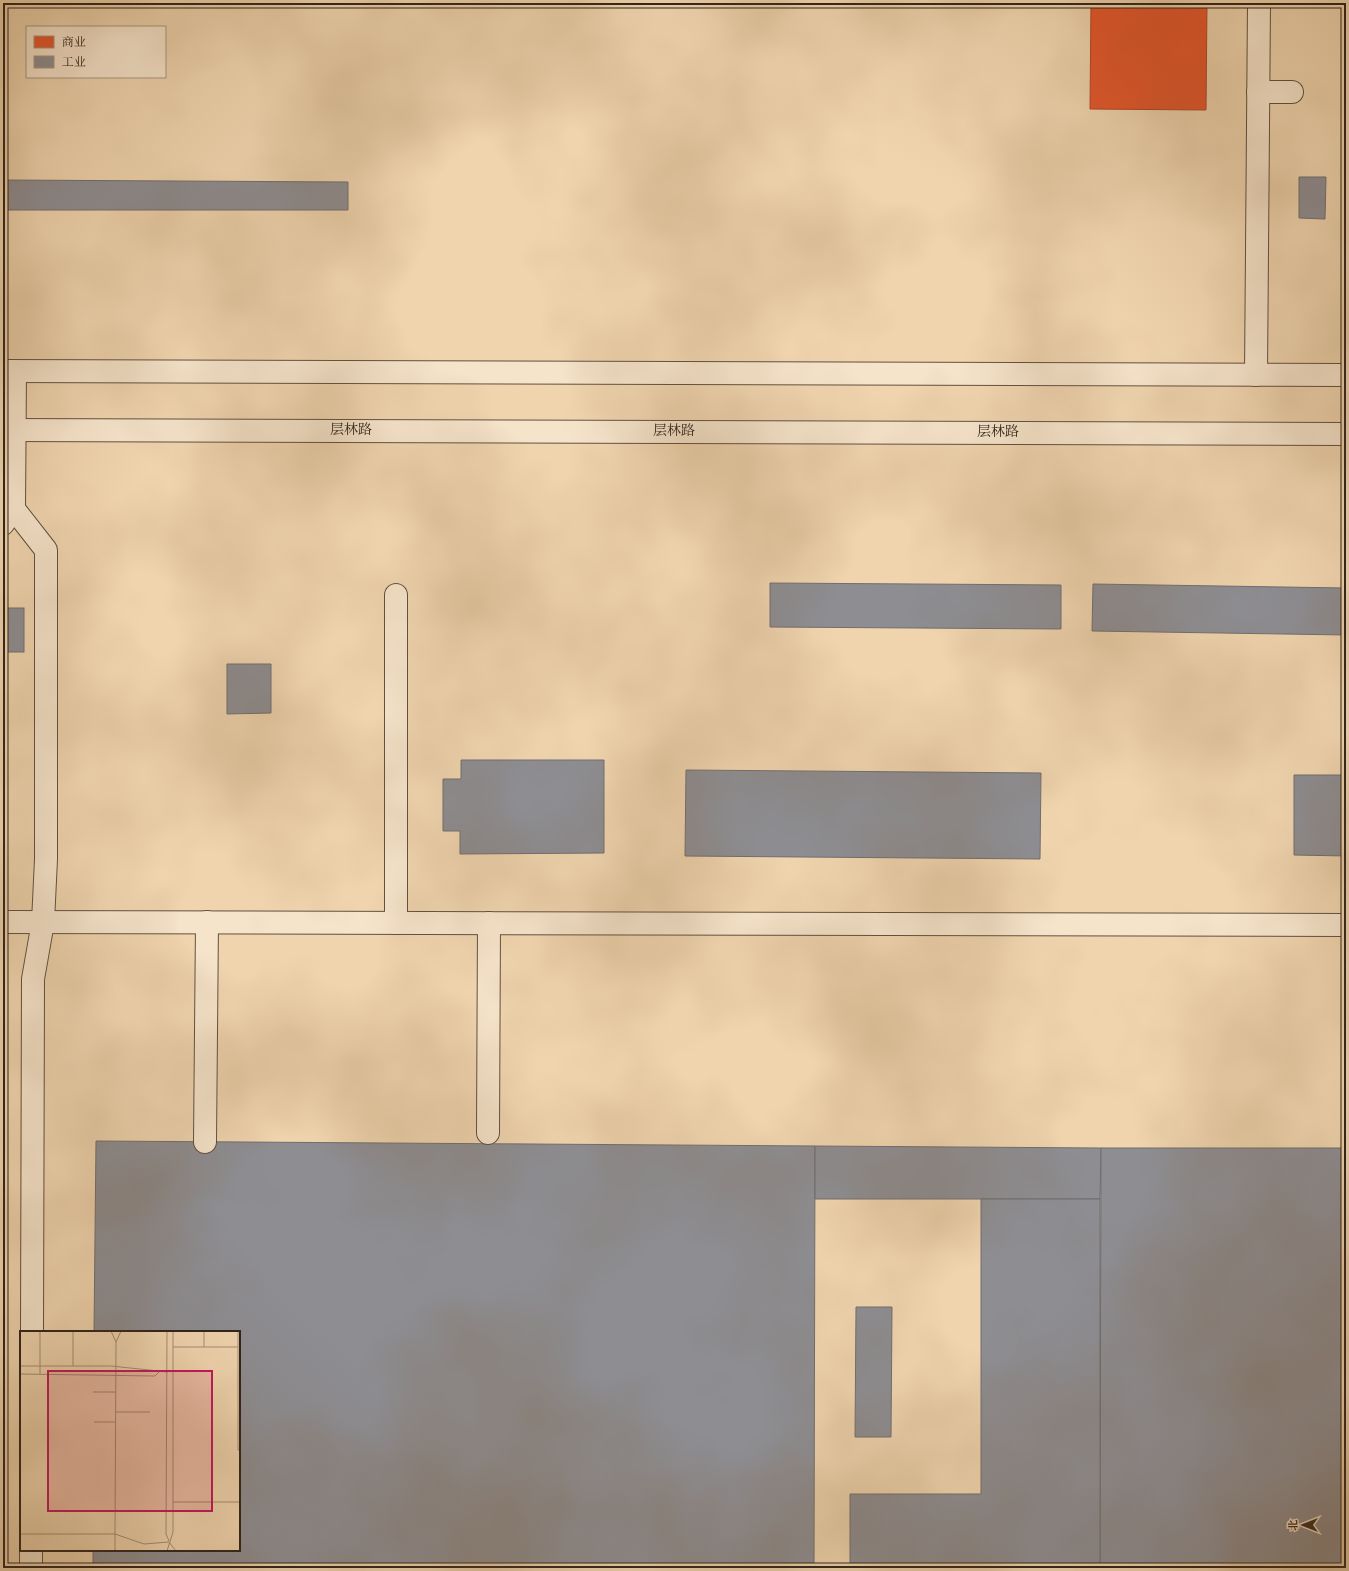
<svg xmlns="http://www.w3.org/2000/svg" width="1349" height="1571" font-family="'Sorts Mill Goudy','Noto Serif SC',serif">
<rect width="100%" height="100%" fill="#efd4ae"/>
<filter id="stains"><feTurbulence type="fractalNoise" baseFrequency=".005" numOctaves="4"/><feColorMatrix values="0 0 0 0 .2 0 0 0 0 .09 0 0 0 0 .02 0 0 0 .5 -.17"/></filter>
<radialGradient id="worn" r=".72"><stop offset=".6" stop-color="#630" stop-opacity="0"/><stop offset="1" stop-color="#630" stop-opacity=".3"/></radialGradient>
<path fill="#e4572e" stroke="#ae4829" d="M1091,3H1207L1206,110L1090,109Z"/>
<g fill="#8d8d92" stroke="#716e6f">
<path d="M1299,177H1326L1325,219L1299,218Z"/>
<path d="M3,180L348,182V210H3Z"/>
<path d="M770,583L1061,585V629L770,627Z"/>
<path d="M1093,584L1346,588V635L1092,631Z"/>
<rect x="4" y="608" width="20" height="44"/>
<path d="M227,664H271V713L227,714Z"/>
<path d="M461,760H604V853L460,854V831H443V779H461Z"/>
<path d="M686,770L1041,773L1040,859L685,856Z"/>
<path d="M1294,775H1346V856L1294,855Z"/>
<path d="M96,1141L815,1146L814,1568H93V1550H239V1332H94Z"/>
<path d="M815,1146L1101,1148L1100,1199H815Z"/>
<path d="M1101,1148H1346V1568H1100Z"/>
<path d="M981,1199H1100V1568H850V1494H981Z"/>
<path d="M856,1307H892L891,1437H855Z"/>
</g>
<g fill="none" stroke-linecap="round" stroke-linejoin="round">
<defs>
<g id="minor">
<path d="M1258,92H1292"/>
<path d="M3,371L1346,375"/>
<path d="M1256,375L1259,3"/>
<path d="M3,430L1346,434"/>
<path d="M14,509L46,550V859L43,922L33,979L32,1332"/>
<path d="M3,524L14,509L15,371"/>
<path d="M396,595V923"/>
<path d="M3,922L1346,925"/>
<path d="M488,1133L489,923"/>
<path d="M205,1142L207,922"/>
<path d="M31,1568V1550"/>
</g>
</defs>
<use href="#minor" stroke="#605140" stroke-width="24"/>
<use href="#minor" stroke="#f5e3ca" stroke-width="22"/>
</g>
<g text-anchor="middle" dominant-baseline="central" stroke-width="4" stroke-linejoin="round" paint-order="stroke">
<g font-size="14" fill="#30251c" stroke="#f5e3ca">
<text x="351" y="431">层林路</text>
<text x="674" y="432">层林路</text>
<text x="998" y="433">层林路</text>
</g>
</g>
<g transform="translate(20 1331)">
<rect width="220" height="220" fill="#efd4ae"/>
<path fill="none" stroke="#a38e74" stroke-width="1" d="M91,0L96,11M147,0L146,203L149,210M184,0V16M218,0V119H220M153,16H218M0,35H91L148,41M53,35V0M0,43L135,45L139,41M20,43V0M73,61H96M96,81H130M74,91H96M153,171H220M0,203H95L96,11L101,0M95,220V203L124,213L149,211L156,220M147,220L153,201V0"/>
<path fill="#c2185b" fill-opacity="0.15" stroke="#c2185b" stroke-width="2" d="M28,40H192V180H28Z"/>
<rect width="220" height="220" fill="none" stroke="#30251c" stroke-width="2"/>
</g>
<rect width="1349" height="1571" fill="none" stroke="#efd4ae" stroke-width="16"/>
<rect x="4" y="4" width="1341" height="1563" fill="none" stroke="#30251c" stroke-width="2"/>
<rect x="8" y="8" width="1333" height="1555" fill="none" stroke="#30251c"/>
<rect x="26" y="26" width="140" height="52" fill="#f5e3ca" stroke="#a69784"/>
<rect x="34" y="36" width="20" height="12" fill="#e4572e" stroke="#a69784"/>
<text x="62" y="46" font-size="12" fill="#30251c">商业</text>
<rect x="34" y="56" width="20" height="12" fill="#8d8d92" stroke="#a69784"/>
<text x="62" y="66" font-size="12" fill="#30251c">工业</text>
<g transform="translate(1303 1525) rotate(270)" stroke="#f5e3ca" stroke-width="3" paint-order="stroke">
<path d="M0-3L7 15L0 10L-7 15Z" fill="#30251c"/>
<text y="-6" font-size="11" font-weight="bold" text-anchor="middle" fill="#30251c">北</text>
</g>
<rect width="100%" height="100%" filter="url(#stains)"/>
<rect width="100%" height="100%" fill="url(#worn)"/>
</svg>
